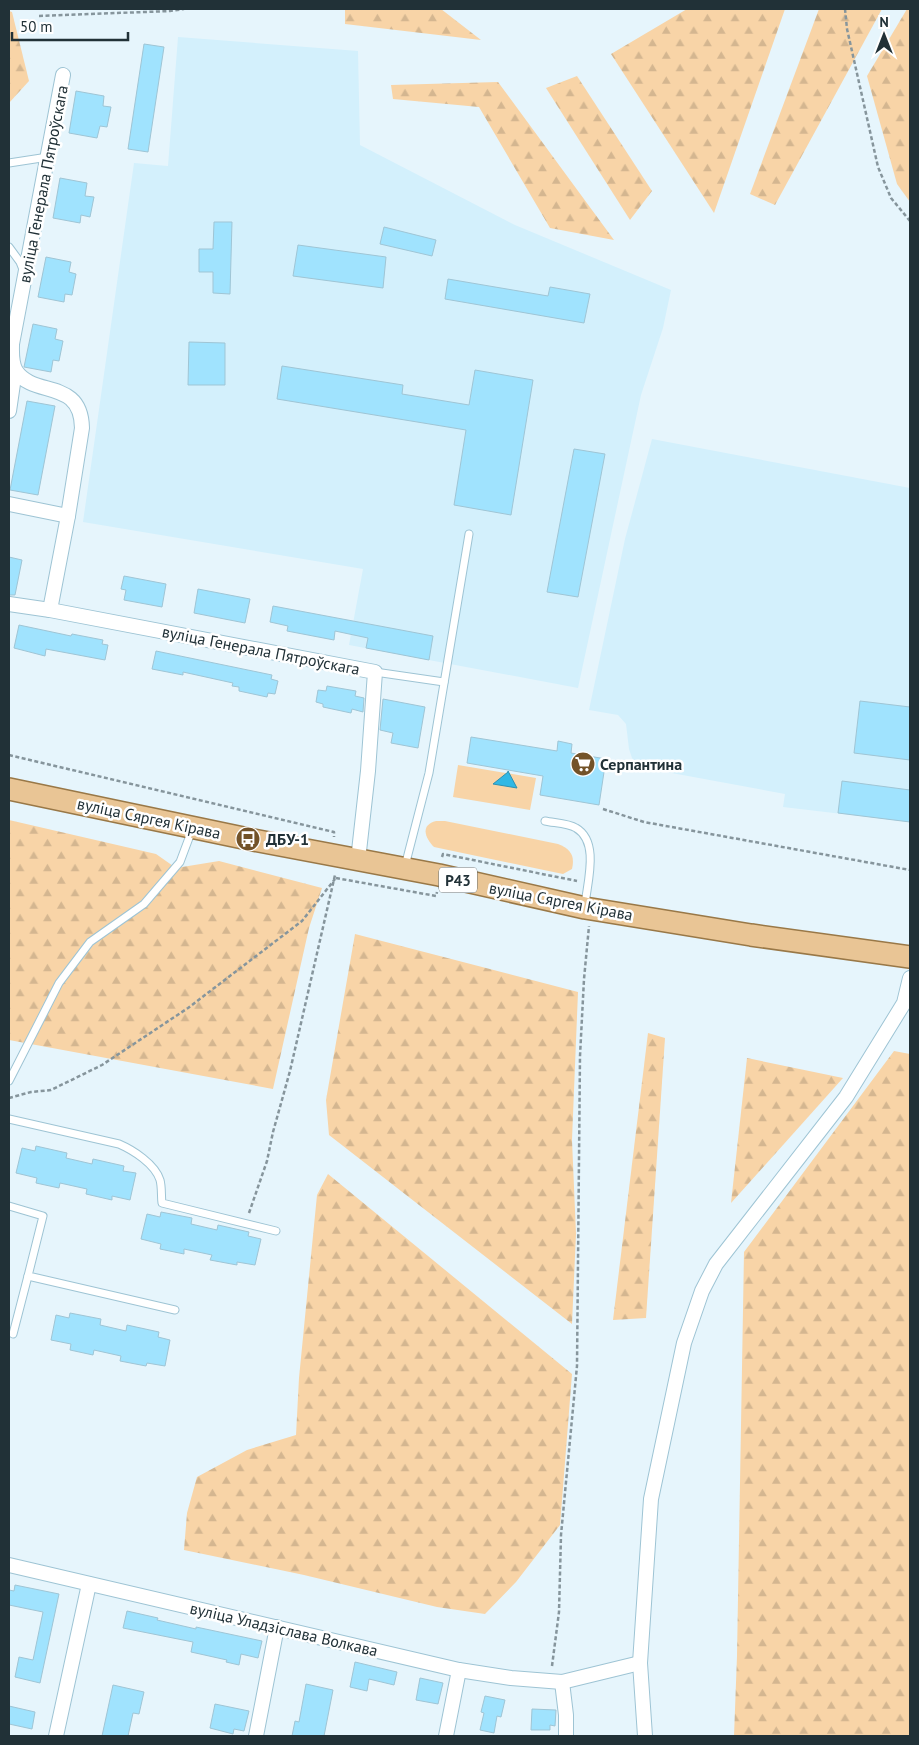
<svg xmlns="http://www.w3.org/2000/svg" width="919" height="1745" font-family="'PT Sans',sans-serif">
<defs>
<pattern id="forest-firs" width="22" height="20" patternUnits="userSpaceOnUse" patternTransform="scale(1.25)"><rect width="22" height="20" fill="#f8d4a7"/><path d="M5 1l3.5 6h-7zM16 11l3.5 6h-7z" fill="#d4b690"/></pattern>
</defs>
<rect width="100%" height="100%" fill="#e6f5fc"/>
<g fill="#d3f0fc">
<path d="M178,37L358,51L360,145L515,225L671,290L663,328L641,395L578,688L349,645L363,569L83,522L134,163L168,166Z"/>
<path d="M652,439L910,488V822L783,807L785,794L639,767L632,758L629,749L626,724L618,715L589,710L625,539Z"/>
</g>
<g fill="#f8d4a7">
<path d="M458,765L536,778L530,810L453,797Z"/>
<path d="M436,821H445L558,844C571,849 575,856 572,869L563,874L434,847C425,838 420,825 436,821Z"/>
</g>
<g fill="url(#forest-firs)">
<path d="M345,9H441L481,40L345,24Z"/>
<path d="M687,9H785L714,213L611,54Z"/>
<path d="M819,9H882L775,205L750,194Z"/>
<path d="M907,9H910V202L897,184L867,76Z"/>
<path d="M9,11L12,12L29,81L9,103Z"/>
<path d="M577,76L652,191L630,220L546,88Z"/>
<path d="M498,82L614,240L550,228L479,107L393,99L391,85Z"/>
<path d="M9,820L156,854L176,868L219,861L322,888L309,928L273,1089L9,1040Z"/>
<path d="M355,934L578,992L572,1140L576,1234L572,1324L329,1135L326,1100Z"/>
<path d="M648,1033L665,1038L646,1318L613,1320Z"/>
<path d="M894,1051L910,1054V1736H734L737,1656L744,1252Z"/>
<path d="M747,1058L843,1078L731,1203Z"/>
<path d="M328,1174L572,1374L560,1525L516,1582L485,1614L437,1607L304,1575L184,1550L187,1513L197,1477L247,1450L296,1435L299,1378L317,1195Z"/>
</g>
<path fill="#30b8e5" stroke="#2c90b1" d="M508,771L517,788L493,784L508,772Z"/>
<g fill="#a0e3fe" stroke="#9fc5d5">
<path d="M144,44L164,47L148,152L128,149Z"/>
<path d="M76,91L104,96L103,106L111,107L107,127L100,126L97,138L69,133Z"/>
<path d="M60,178L87,183L85,196L94,197L90,217L81,215L80,223L53,218Z"/>
<path d="M214,222H232L230,294L213,293V272H199V249H213Z"/>
<path d="M384,227L436,240L432,256L380,244Z"/>
<path d="M298,245L386,257L383,288L293,276Z"/>
<path d="M46,257L71,262L69,272L76,274L72,295L65,294L64,302L38,297Z"/>
<path d="M448,279L548,296L550,287L590,294L584,323L445,299Z"/>
<path d="M33,324L57,329L55,339L63,341L59,361L53,360L51,372L24,367Z"/>
<path d="M189,342L225,343V385H188Z"/>
<path d="M282,366L403,385L402,394L469,405L475,370L533,380L511,515L454,505L466,430L277,399Z"/>
<path d="M27,401L55,406L38,495L10,490Z"/>
<path d="M574,449L605,454L578,597L547,592Z"/>
<path d="M9,557L22,560L15,595H9Z"/>
<path d="M124,576L166,584L162,607L124,600L126,590L121,589Z"/>
<path d="M198,589L250,599L245,623L194,613Z"/>
<path d="M273,606L433,636L429,660L366,648L368,638L335,631L334,640L287,631L288,626L270,622Z"/>
<path d="M19,625L71,636L72,634L103,640L102,644L108,645L105,660L46,649L45,656L14,648Z"/>
<path d="M156,651L272,675L271,679L278,681L275,694L268,693L267,697L239,691V687L232,686L233,683L183,672V675L152,669Z"/>
<path d="M327,686L356,691L355,696L364,698L363,712L352,709L351,713L323,707V704L316,702L318,690L326,691Z"/>
<path d="M383,699L425,707L418,748L391,743L393,733L380,730Z"/>
<path d="M860,701L910,707V760L854,753Z"/>
<path d="M471,737L557,751L558,741L572,744L571,753L606,759L599,805L540,795L543,776L467,763Z"/>
<path d="M842,781L910,790V822L838,813Z"/>
<path d="M36,1146L67,1153L66,1158L92,1164L93,1159L124,1166L123,1171L136,1173L130,1200L112,1196V1200L86,1194L87,1189L60,1183L59,1188L36,1183L37,1178L16,1173L22,1148L35,1151Z"/>
<path d="M161,1212L192,1218L191,1224L217,1230L218,1225L249,1232L248,1236L261,1239L255,1265L237,1262V1265L210,1260L212,1255L184,1249V1254L160,1249L161,1244L141,1239L147,1214L160,1217Z"/>
<path d="M70,1313L101,1319L100,1325L126,1331L127,1325L159,1332L158,1337L170,1340L165,1366L147,1363L146,1366L120,1361L121,1356L94,1350L93,1355L70,1350L71,1344L51,1340L56,1315L69,1318Z"/>
<path d="M15,1585L59,1594L40,1683L15,1677L19,1657L33,1660L43,1612L9,1605V1590L14,1591Z"/>
<path d="M127,1611L158,1618L157,1620L196,1629V1627L262,1641L258,1658L241,1654L239,1665L226,1662L227,1660L191,1652L193,1642L123,1628Z"/>
<path d="M355,1662L397,1672L394,1685L369,1679L367,1691L350,1687Z"/>
<path d="M420,1678L443,1683L438,1704L416,1700Z"/>
<path d="M306,1684L333,1690L324,1736H292L295,1721L299,1722Z"/>
<path d="M113,1685L144,1692L139,1714L133,1713L128,1736H102Z"/>
<path d="M485,1696L505,1700L501,1717L497,1716L494,1733L480,1730L484,1713L481,1712Z"/>
<path d="M215,1704L249,1711L244,1731L234,1729L233,1734L210,1728Z"/>
<path d="M9,1706L35,1712L32,1729L9,1724Z"/>
<path d="M532,1709L556,1710L555,1726L550,1725V1730H531Z"/>
</g>
<g fill="none" stroke-linecap="round" stroke-linejoin="round">
<defs>
<g id="lane">
<path d="M9,163L48,157"/>
<path d="M9,247L20,262L24,272"/>
<path d="M375,672L444,682"/>
<path d="M545,821C554,823 568,823 576,828C600,842 587,883 585,905"/>
<path d="M405,866L429,773L469,534"/>
<path d="M9,1081L59,983L90,942L144,904L180,862L192,830"/>
<path d="M9,1119L119,1144C133,1150 155,1164 160,1180C162,1187 161,1196 162,1203L276,1231"/>
<path d="M9,1206L43,1216L28,1276L175,1310"/>
<path d="M13,1334L28,1276"/>
</g>
<g id="street">
<path d="M9,411L15,370"/>
<path d="M9,504L68,516"/>
<path d="M9,604L50,610L375,672L368,771L358,860"/>
<path d="M50,610L68,516L82,428C81,378 34,398 16,371C11,363 12,353 12,344L63,75"/>
<path d="M9,1565L459,1670L511,1678L562,1682L640,1663"/>
<path d="M562,1682L566,1715V1736"/>
<path d="M56,1736L89,1584"/>
<path d="M256,1736L277,1627"/>
<path d="M446,1736L459,1670"/>
<path d="M645,1736L640,1663L651,1499L684,1343L702,1291L716,1264L846,1097L904,1003L910,978"/>
</g>
<path id="primary" d="M9,789L248,839L439,875L585,908L751,935L910,957"/>
</defs>
<use href="#lane" stroke="#9ec4d4" stroke-width="9"/>
<use href="#street" stroke="#9ec4d4" stroke-width="16"/>
<use href="#primary" stroke="#997847" stroke-width="24"/>
<g stroke="#86959c" stroke-width="2.5" stroke-dasharray="4 2.5" stroke-linecap="butt">
<path d="M845,9L847,29L878,167L891,198L910,221"/>
<path d="M39,16L170,11L184,9"/>
<path d="M9,755L334,832V837"/>
<path d="M603,809L644,822L910,870"/>
<path d="M442,857L443,854L577,881"/>
<path d="M336,878L436,896L437,892"/>
<path d="M9,1098L31,1092L51,1090L102,1065L188,1008L302,921L335,879"/>
<path d="M249,1213L267,1161L273,1132L290,1071L335,875"/>
<path d="M552,1666L559,1612L561,1535L577,1366L580,1056L584,979L589,926"/>
</g>
<use href="#lane" stroke="#fff" stroke-width="7"/>
<use href="#street" stroke="#fff" stroke-width="14"/>
<use href="#primary" stroke="#e9c595" stroke-width="21"/>
</g>
<defs>
<symbol id="supermarket-disc" viewBox="-11 -11 22 22"><circle r="9.5" fill="#735329" stroke="#fff"/><path d="M-6-5.5h2.5l.6 2H6L4.5 2H-2.5L-4.4-4H-6ZM-1.5 3.2a1.3 1.3 0 1 0 .1 0ZM3 3.2a1.3 1.3 0 1 0 .1 0Z" fill="#fff"/></symbol>
<symbol id="bus-disc" viewBox="-11 -11 22 22"><circle r="9.5" fill="#735329" stroke="#fff"/><path d="M-5-6H5V4H4V6H2V4H-2V6H-4V4H-5ZM-3.5-4V0h7V-4ZM-3.5 1.2v1.5H-2V1.2ZM2 1.2v1.5H3.5V1.2Z" fill="#fff"/></symbol>
</defs>
<g fill-rule="evenodd">
<use href="#supermarket-disc" x="569" y="750" width="28" height="28"/>
<use href="#bus-disc" x="234" y="825" width="28" height="28"/>
</g>
<g text-anchor="middle" dominant-baseline="central" stroke-width="5" stroke-linejoin="round" paint-order="stroke">
<rect fill="#fff" stroke="#646f73" stroke-width="1" x="439" y="867.5" width="38" height="25" rx="4"/>
<g font-size="15" font-weight="bold" fill="#213137">
<text x="458" y="880">Р43</text>
</g>
<g font-size="16" fill="#213137" stroke="#fff">
<text transform="translate(43 184) rotate(-79)">вуліца Генерала Пятроўскага</text>
<text transform="translate(261 650) rotate(11)">вуліца Генерала Пятроўскага</text>
<text transform="translate(149 818) rotate(12)">вуліца Сяргея Кірава</text>
<text transform="translate(561 901) rotate(11)">вуліца Сяргея Кірава</text>
<text transform="translate(284 1629) rotate(13)">вуліца Уладзіслава Волкава</text>
</g>
<g font-size="16" font-weight="bold" fill="#213137" stroke="#fff" text-anchor="start">
<text x="600" y="764">Серпантина</text>
<text x="266" y="839">ДБУ-1</text>
</g>
</g>
<rect width="919" height="1745" fill="none" stroke="#213137" stroke-width="20"/>
<g transform="translate(884 35)" stroke="#ffffff" stroke-width="4" paint-order="stroke">
<path d="M0-4L9 19L0 12L-9 19Z" fill="#213137"/>
<text y="-8" font-size="14" font-weight="bold" text-anchor="middle" fill="#213137">N</text>
</g>
<path d="M12 32v8h116v-8" fill="none" stroke="#213137" stroke-width="2.5"/>
<text x="20" y="32" font-size="15" fill="#213137" stroke="#ffffff" stroke-width="4" paint-order="stroke">50 m</text>
</svg>
